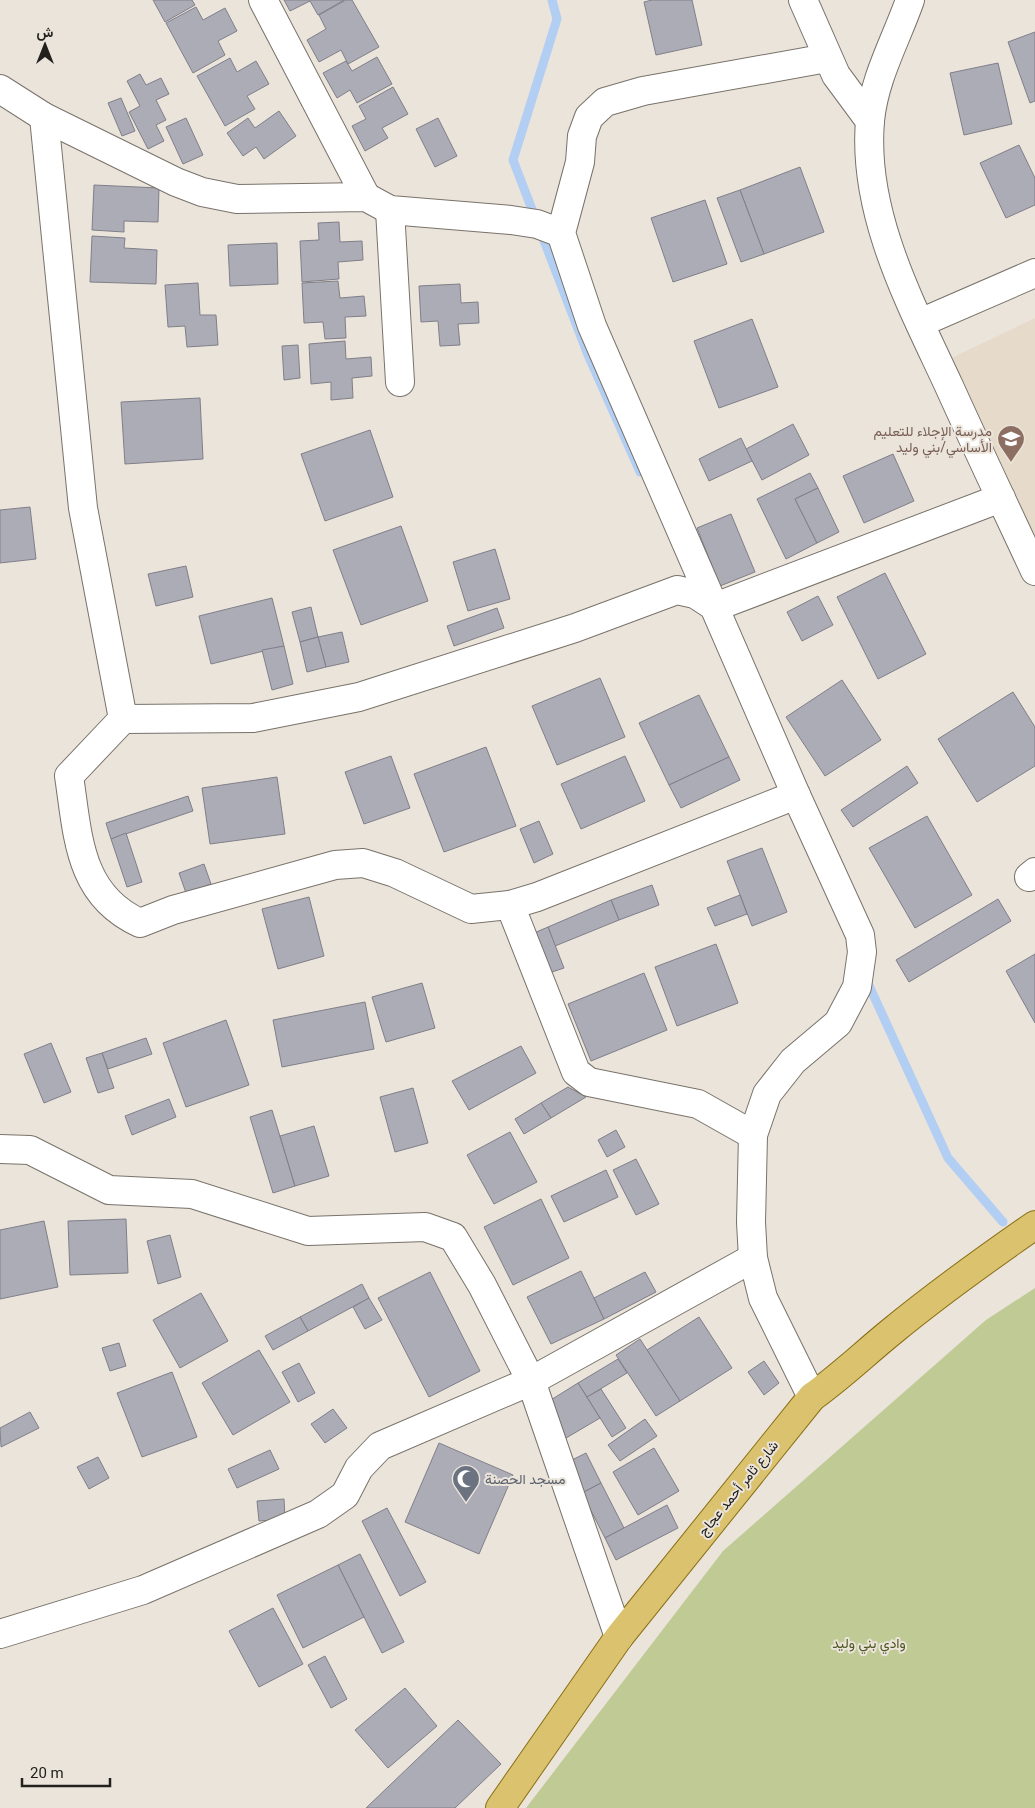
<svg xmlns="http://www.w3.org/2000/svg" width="1035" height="1808" font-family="Roboto,Vazirmatn,sans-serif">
<rect width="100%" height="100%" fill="#ebe4db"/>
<path fill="#e6dbcb" d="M1035,318V561L939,364Z"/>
<path fill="#bfca95" d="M1035,1288V1808H526L723,1551L986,1320Z"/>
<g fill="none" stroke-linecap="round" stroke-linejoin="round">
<g stroke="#b2cef3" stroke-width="9">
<path d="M552,0L557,19L513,160L588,355L640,472"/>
<path d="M866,979L948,1158L1003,1222"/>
</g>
</g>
<g fill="#acacb6" stroke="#807f89">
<path d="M153,0H192L195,5L165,22Z"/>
<path d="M284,0H344L318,15L310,1L290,11Z"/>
<path d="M346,0H352L379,47L348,64L341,50L319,62L307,40L326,29L319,15Z"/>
<path d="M652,0H692L702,45L656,55L644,2Z"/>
<path d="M196,7L203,20L225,8L237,31L218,41L225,55L193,73L166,23Z"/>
<path d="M1035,32V101L1030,103L1008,42Z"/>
<path d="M377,57L392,84L357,103L350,90L337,98L323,73L346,61L352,71Z"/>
<path d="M230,58L237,72L256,61L269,84L247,96L255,109L225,126L197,76Z"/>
<path d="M998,63L1012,124L964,135L950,73Z"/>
<path d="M140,74L146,85L161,78L169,94L156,100L166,120L156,125L164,141L148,149L129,112L140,106L127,81Z"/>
<path d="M393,87L408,114L382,128L388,138L365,151L352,126L366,119L359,106Z"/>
<path d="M121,98L135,131L122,136L108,103Z"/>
<path d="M279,111L296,136L264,159L256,147L243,156L227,133L248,118L255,128Z"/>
<path d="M186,118L203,155L183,164L166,127Z"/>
<path d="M438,118L457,156L435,167L416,129Z"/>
<path d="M1019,145L1035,178V205L1006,218L980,163Z"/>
<path d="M800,167L824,232L764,254L740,190Z"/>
<path d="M94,185L159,188L158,222L124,221V232L92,230Z"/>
<path d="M740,190L764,254L741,262L717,198Z"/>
<path d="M705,200L727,264L673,282L651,218Z"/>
<path d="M339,222L340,242L362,241L363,260L338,262L339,279L302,282L300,241L319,240L318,223Z"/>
<path d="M92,236L125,238L124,248L157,250L156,284L90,282Z"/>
<path d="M277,243L278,284L230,286L228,245Z"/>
<path d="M338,281L340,298L364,296L366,316L345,317L346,338L325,339L323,322L304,323L302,283Z"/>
<path d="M198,283L200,315H216L218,345L187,347L185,326L168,327L165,285Z"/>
<path d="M460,284L461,303L478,302L479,323L458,324L460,345L440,346L438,321L421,322L419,286Z"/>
<path d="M752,319L778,387L719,408L694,341Z"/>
<path d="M345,341L346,359L371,357L372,376L352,378L353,398L331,400V382L311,384L309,344Z"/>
<path d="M298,345L300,378L284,380L282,346Z"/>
<path d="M200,398L203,459L125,464L121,402Z"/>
<path d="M793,424L809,455L762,480L746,449Z"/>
<path d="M370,430L393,497L325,521L301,454Z"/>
<path d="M741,438L752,461L709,481L699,459Z"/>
<path d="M893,454L914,501L864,523L843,476Z"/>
<path d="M810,473L818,488L795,499L817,543L786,559L757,499Z"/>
<path d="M818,488L839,532L817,543L795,499Z"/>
<path d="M30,507L36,559L0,563V510Z"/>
<path d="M731,514L755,572L720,586L697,528Z"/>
<path d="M401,526L428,601L361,625L333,550Z"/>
<path d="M495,549L510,599L468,611L453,562Z"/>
<path d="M186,566L193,597L156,606L148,574Z"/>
<path d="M885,573L926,654L878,679L837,597Z"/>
<path d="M818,596L833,625L802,641L787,612Z"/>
<path d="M272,598L284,646L211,664L199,616Z"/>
<path d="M311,607L318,637L300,642L292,612Z"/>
<path d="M497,608L504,628L454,646L447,626Z"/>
<path d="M342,632L349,662L326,667L318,637Z"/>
<path d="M318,637L326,667L307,672L300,642Z"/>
<path d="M284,646L293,684L272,690L262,650Z"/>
<path d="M600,678L625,737L557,765L532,706Z"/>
<path d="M842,680L881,740L825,776L786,717Z"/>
<path d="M1013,692L1035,727V766L977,802L938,739Z"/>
<path d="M699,695L729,757L669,785L639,723Z"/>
<path d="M486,747L516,826L444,852L414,774Z"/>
<path d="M391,756L410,808L364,824L345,772Z"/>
<path d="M625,756L645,801L581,829L561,784Z"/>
<path d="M729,757L740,780L681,808L669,785Z"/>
<path d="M907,766L918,783L853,827L841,810Z"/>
<path d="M277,777L285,834L210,844L202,788Z"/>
<path d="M188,796L193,811L111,839L106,823Z"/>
<path d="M927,816L972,895L915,928L869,848Z"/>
<path d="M539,821L553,854L534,863L520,829Z"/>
<path d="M126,833L142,882L127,887L111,839Z"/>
<path d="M762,848L787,912L752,926L727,861Z"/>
<path d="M204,864L211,884L186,893L179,873Z"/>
<path d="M652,885L659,905L619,920L611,900Z"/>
<path d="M740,895L747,914L715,926L707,908Z"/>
<path d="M309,897L324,956L278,969L262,909Z"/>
<path d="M998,899L1011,921L909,982L896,960Z"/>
<path d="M611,900L619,920L555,946L548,927Z"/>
<path d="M548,927L564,968L549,973L534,933Z"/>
<path d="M716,944L738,1003L677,1026L655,967Z"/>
<path d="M1035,954V1023L1006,971Z"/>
<path d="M644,973L667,1030L591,1061L568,1004Z"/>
<path d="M422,983L435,1028L386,1042L372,997Z"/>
<path d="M365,1002L374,1049L282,1067L273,1020Z"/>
<path d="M226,1020L249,1085L186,1107L163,1043Z"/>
<path d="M146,1038L152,1054L108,1069L102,1053Z"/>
<path d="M51,1043L71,1092L44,1103L24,1054Z"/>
<path d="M521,1046L536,1073L469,1110L452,1081Z"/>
<path d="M102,1053L114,1088L98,1093L86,1058Z"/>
<path d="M568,1087L586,1097L551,1118L541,1103Z"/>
<path d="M413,1088L428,1143L395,1152L380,1097Z"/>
<path d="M169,1099L176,1117L132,1135L125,1116Z"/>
<path d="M541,1103L551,1118L524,1134L515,1119Z"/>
<path d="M272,1110L295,1186L273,1193L250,1117Z"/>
<path d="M314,1126L329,1176L295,1186L280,1136Z"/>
<path d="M616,1130L625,1147L607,1157L598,1140Z"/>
<path d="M510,1132L537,1182L494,1204L467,1155Z"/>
<path d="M636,1159L659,1204L636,1215L613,1170Z"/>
<path d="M606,1170L618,1197L564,1222L551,1196Z"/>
<path d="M541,1199L569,1258L513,1285L484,1227Z"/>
<path d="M126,1219L128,1273L70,1275L68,1221Z"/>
<path d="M44,1221L58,1287L0,1299V1230Z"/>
<path d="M170,1235L181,1277L158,1284L147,1241Z"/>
<path d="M581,1271L604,1319L551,1344L527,1297Z"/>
<path d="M430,1272L480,1371L429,1397L378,1298Z"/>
<path d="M645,1272L656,1292L604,1319L594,1298Z"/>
<path d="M362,1284L369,1298L308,1331L300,1317Z"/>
<path d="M201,1293L228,1341L180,1368L153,1320Z"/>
<path d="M369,1298L382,1320L365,1329L353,1307Z"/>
<path d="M300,1317L308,1331L273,1350L265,1336Z"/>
<path d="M699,1317L732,1368L680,1401L647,1350Z"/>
<path d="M640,1339L680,1401L656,1416L616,1355Z"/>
<path d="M119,1343L126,1366L110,1371L102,1348Z"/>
<path d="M259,1350L290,1402L233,1435L202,1383Z"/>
<path d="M618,1359L627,1373L587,1397L578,1383Z"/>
<path d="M764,1361L779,1383L764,1395L748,1372Z"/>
<path d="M299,1363L315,1393L298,1402L282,1372Z"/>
<path d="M172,1372L197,1437L142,1457L117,1393Z"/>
<path d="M578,1383L600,1418L561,1441L546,1403Z"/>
<path d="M601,1389L626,1428L612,1437L587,1397Z"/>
<path d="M333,1409L347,1428L325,1443L311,1424Z"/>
<path d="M30,1412L39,1428L1,1447L0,1428Z"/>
<path d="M645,1419L657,1436L620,1461L608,1445Z"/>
<path d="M439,1443L513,1475L479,1554L405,1522Z"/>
<path d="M654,1448L679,1491L638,1515L613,1472Z"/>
<path d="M270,1450L279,1469L237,1488L228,1469Z"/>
<path d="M586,1453L601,1483L582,1493L566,1463Z"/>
<path d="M98,1457L109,1478L89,1489L77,1467Z"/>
<path d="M601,1483L624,1528L605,1538L582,1493Z"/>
<path d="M284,1499L285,1519L259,1521L257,1501Z"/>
<path d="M667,1505L678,1528L616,1560L605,1538Z"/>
<path d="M387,1508L426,1582L400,1596L362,1521Z"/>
<path d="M360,1554L404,1642L382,1653L338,1565Z"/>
<path d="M338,1565L364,1617L303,1648L277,1595Z"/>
<path d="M273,1608L303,1664L259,1687L229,1631Z"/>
<path d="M325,1656L347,1699L331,1708L308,1665Z"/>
<path d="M405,1688L437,1726L388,1768L355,1730Z"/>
<path d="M458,1720L501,1764L455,1808H366Z"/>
</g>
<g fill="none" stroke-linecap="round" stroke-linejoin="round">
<defs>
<g id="minor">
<path d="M263,0L366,197"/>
<path d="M803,0L836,75L870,121"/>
<path d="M910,0C896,40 874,78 870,121C862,214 911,304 949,386C977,448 1006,509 1035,571"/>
<path d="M0,89L44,117L176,182L202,192L237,199L366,197L390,210L511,220L537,224L561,233"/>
<path d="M44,117L83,508L123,719"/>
<path d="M390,210L400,382"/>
<path d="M920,323L1035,273"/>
<path d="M796,795L537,897L510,905L471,909L395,873L363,863L335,865L173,910L140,923C78,895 78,835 69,776L123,719L253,718L359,697L575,628L677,590L695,594L715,607L1001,498"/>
<path d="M1029,877L1035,872"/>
<path d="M510,905L576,1072L589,1082L698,1104L753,1135"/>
<path d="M0,1149L30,1150L109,1190L192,1194L308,1231L425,1227L453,1237L482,1285L531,1381L619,1637"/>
<path d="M812,1397L763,1298L753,1258L751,1222L753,1135L767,1094L793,1061L838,1023L857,987L862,952L860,935L796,795L592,326L561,233L580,162L582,136L589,117L605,102L643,91L827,58"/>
<path d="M0,1634L143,1590L318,1514L345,1495L359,1468L380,1446L531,1381L753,1258"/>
</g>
<path id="major" d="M500,1808L619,1637L812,1397C840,1377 864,1354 891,1332C937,1294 986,1259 1035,1225"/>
</defs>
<use href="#minor" stroke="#78726a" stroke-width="30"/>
<use href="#major" stroke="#8a6f13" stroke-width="30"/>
<use href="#minor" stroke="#fff" stroke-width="28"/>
<use href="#major" stroke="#dac26e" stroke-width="28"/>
</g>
<defs>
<symbol id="school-pin" viewBox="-11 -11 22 30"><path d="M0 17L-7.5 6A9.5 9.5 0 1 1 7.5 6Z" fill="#8d6e63" stroke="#ebe4db"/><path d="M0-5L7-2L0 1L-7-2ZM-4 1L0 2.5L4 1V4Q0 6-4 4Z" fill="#fff"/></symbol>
<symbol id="mosque-pin" viewBox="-11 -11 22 30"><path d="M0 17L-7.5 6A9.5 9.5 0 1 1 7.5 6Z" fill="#6b7280" stroke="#ebe4db"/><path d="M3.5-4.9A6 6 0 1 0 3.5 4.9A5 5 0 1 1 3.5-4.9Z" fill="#fff"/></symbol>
</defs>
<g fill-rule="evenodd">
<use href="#school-pin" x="995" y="423" width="32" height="43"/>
<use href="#mosque-pin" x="450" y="1463" width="32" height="43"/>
</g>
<g text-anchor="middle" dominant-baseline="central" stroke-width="4" stroke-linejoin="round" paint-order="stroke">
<g font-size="14" fill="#785e54" stroke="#ebe4db" text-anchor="end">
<text x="992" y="431">مدرسة الإجلاء للتعليم<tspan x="992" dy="16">الأساسي/بني وليد</tspan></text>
</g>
<g font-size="14" fill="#5b616d" stroke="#ebe4db" text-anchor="start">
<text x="485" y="1479">مسجد الحصنة</text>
</g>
<g font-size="14" fill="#23211e" stroke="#ebe4db">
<text transform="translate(738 1488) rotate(-51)">شارع ثامر أحمد عجاج</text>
</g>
<g font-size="14" fill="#4e5720" stroke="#ebe4db">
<text x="869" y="1643">وادي بني وليد</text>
</g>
</g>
<g transform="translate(45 45)" stroke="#ebe4db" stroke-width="4" paint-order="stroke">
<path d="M0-4L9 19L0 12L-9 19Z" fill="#23211e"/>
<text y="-8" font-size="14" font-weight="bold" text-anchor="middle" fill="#23211e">ش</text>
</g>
<path d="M22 1778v8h88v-8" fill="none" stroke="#23211e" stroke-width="2.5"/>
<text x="30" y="1778" font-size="15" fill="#23211e" stroke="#ebe4db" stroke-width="4" paint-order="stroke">20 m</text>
</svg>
